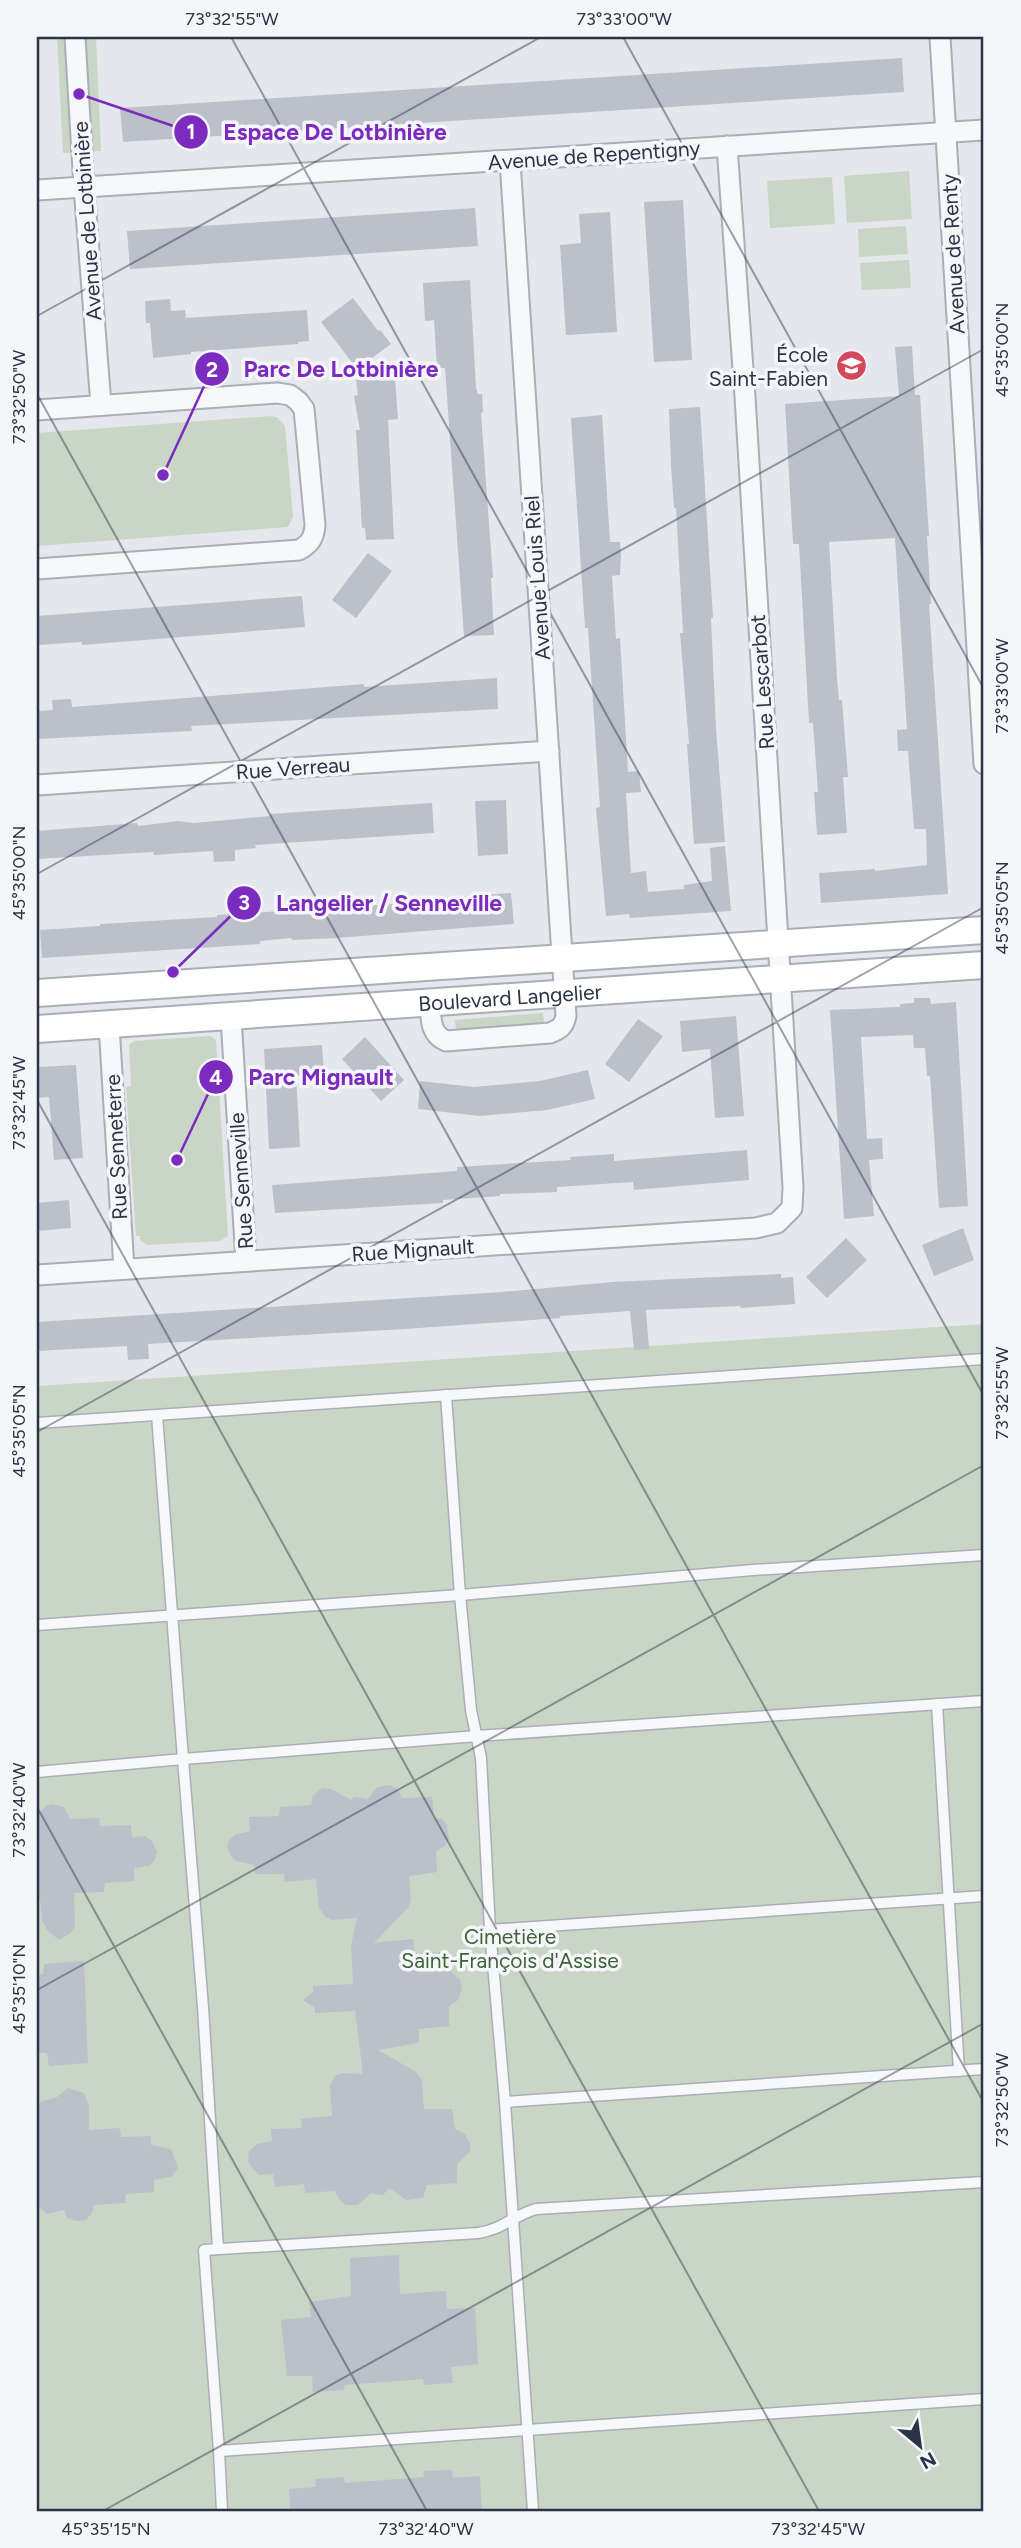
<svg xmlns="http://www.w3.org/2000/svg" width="1021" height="2548" font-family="Figtree,sans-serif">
<rect width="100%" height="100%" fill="#e4e7ec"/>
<g fill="#c9d6c5">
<path d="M57,37H96L101,151L63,153Z"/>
<path d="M909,171L912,219L847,223L844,176Z"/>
<path d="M832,177L835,224L770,228L767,181Z"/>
<path d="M906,226L908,254L859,257L858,229Z"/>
<path d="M909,260L911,288L862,290L860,263Z"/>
<path d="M271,416L277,417L285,426L293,517L288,527L37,546V433Z"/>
<path d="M543,1013L544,1023L456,1030L455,1020Z"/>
<path d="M210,1036L216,1040L228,1236L220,1241L147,1245L140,1240V1236H136L126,1087L131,1086L129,1045L134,1041Z"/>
<path d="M984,1324V2511H37V1386Z"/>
</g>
<g fill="#bbc0ca">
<path d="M902,58L904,92L123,142L120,108Z"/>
<path d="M683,200L692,360L654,362L644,202Z"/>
<path d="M475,208L478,246L130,269L127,231Z"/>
<path d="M610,212L617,332L566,335L560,245L581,243L579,214Z"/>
<path d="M470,280L476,388L478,394H482L483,412L481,413L493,578H491L494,635L464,636L445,368H437L434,320L425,321L423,283Z"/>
<path d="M353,298L378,331L380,330L391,344L357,369L321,322Z"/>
<path d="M170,299L171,311L185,310L186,318L307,310L309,341L298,342V344L191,352V354L153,358L150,323H146L145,301Z"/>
<path d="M912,346L915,395H920L929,536H927L931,604H929L948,894L821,903L819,873L875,869V871L927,865L926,829H914L908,751H898L897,730L907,729L895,538L829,542L837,678L839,700H842L848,777H843L847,833L817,835L814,792H818L813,723H809L799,544H793L785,404L899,396L895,347Z"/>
<path d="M395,378L398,419L388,420L394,539L366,540L365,528H362L356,430H360L354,396L358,395L356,380Z"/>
<path d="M700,407L713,618H711L716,729L725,842L694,844L687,744H689L680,633H683L676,508H674L671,465L669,409Z"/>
<path d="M602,415L610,542H620L621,555L620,575L612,576L616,639L620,638L628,772L639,771L641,792L626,793L631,873L646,871L648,892L684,889V885L712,881L710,848L725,846L731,911L630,918L629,914L606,916L596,808L600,807L588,628H585L571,418Z"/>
<path d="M368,553L392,571L356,618L332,600Z"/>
<path d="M302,596L305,627L82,645V642L37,645V616Z"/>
<path d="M497,678L498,709L191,726L192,731L37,739V711L53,710L52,700L71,699L72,707L364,684V687Z"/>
<path d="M506,800L508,854L478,856L475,801Z"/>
<path d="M432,803L434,833L255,845L256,848L235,850V861L214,862L213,851L154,855L153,852L37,859V831L137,823L138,826L178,821L194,823L270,816V814Z"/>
<path d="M511,893L514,924L337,938L292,940L291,938L260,941V944L42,958L40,930L100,926V924L217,917V915L456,900V897Z"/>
<path d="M914,998H930L931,1004L956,1002L968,1206L939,1208L930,1076H927L925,1048H914L913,1035L861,1037L867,1139L882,1138L883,1159L869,1160L874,1216L844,1219L830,1010L900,1007V1004L914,1003Z"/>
<path d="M736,1016L744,1116L715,1118L710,1049L682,1052L680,1021Z"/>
<path d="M638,1019L663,1036L629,1082L605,1064Z"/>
<path d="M365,1037L404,1080L381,1101L342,1059Z"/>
<path d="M322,1045L324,1074L296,1076L300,1147L269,1149L264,1049Z"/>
<path d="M76,1065L83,1158L54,1160L49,1097L37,1098V1067Z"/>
<path d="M588,1070L595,1099L547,1110L480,1116L418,1109L420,1081L474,1087L540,1081Z"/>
<path d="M747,1150L749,1180L634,1190L633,1182L557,1187V1192L500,1194V1196L443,1200V1203L275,1213L272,1185L457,1171V1167L571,1160L570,1157L614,1154V1161Z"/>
<path d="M69,1200L71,1228L37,1231V1203Z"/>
<path d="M963,1228L974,1260L934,1276L922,1245Z"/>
<path d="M846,1238L867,1260L827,1298L806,1277Z"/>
<path d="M781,1274V1278L793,1277L795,1304L741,1308L740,1306L646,1310L649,1349L634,1350L630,1311L560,1316V1318L405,1329L148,1344L149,1359L128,1360L127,1346L37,1351V1322L502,1292L613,1282Z"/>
<path d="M390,1785L397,1789L402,1798L432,1797L434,1818L442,1819L447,1825L449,1839L445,1846L436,1851L437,1872L409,1876L411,1900L408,1908L374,1943L413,1939L414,1953L444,1952L445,1967L460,1979L462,1989L458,2000L449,2006V2026L419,2029V2043L378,2050L416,2072L422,2080L424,2109H452L455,2129L465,2134L470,2144V2152L457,2164V2183L427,2185L423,2198L406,2200L389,2188L383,2195L371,2193L358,2205H346L339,2199L335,2191L305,2193L304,2184L275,2187L273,2174L259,2175L253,2169L248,2162L249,2151L257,2144L272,2141L271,2129L302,2128L301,2119L332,2116L330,2086L335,2076L343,2073L363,2074L355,2011L315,2013V2008L303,2000L313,1992V1986L353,1984L351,1945L357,1918L332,1920L325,1917L319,1908L316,1879L285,1882L284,1874H255L254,1865L236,1861L231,1856L227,1847L230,1839L235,1835L250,1831L249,1817L279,1816L280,1807L311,1805L313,1795L322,1788L331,1789L351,1800L354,1797L368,1799L377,1787Z"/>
<path d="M53,1804L64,1807L70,1819L99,1818L100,1826L131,1825L132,1837L145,1836L152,1841L157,1852L155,1860L149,1866L134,1868V1881L105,1883L104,1892L74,1893L75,1925L71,1933L59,1940L47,1930L42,1920L40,1899H37V1816L46,1806Z"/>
<path d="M84,1961L88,2063L49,2066L47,2053H37V1975L43,1974L44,1964Z"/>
<path d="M68,2088L84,2093L89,2106V2130L120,2128L121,2137L151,2136V2145L171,2149L178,2168L171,2177L154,2180V2192L126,2194L125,2203L94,2205L92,2213L86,2220L77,2221L67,2218L64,2210L47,2214L37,2205V2103L57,2097Z"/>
<path d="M399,2255L400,2294L446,2291L447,2309L475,2308L478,2364L451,2367L453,2383L424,2385L423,2379L345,2385L344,2390L313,2392L312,2376H287L281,2320L311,2317L309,2302L351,2296L350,2258Z"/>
<path d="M452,2470L453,2478L480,2476L482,2511H290L289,2489L316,2487L315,2479L344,2477L345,2483L424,2477L423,2471Z"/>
</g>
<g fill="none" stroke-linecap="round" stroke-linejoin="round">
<defs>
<g id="service">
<path d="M446,1395L460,1595L471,1710L481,1758L490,1930L984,1896"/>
<path d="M37,1423L984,1359"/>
<path d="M37,1625L460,1595L753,1570L984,1555"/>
<path d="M937,1704L959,2071"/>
<path d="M37,1772L183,1759L157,1415"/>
<path d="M490,1930L505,2102L984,2069"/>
<path d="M505,2102L533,2511"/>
<path d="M984,2182L536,2209C515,2215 501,2230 478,2233L204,2250L219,2451L984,2399"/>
<path d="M218,2249L203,2007L183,1759L477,1736L984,1701"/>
<path d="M219,2451L222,2511"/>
</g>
<g id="minor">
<path d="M75,37L84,187L101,405"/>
<path d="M940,37L984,764"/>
<path d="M37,190L984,130"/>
<path d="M37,410L277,393L290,395L298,401L304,409L315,525C314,538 310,544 299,550L37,569"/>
<path d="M37,785L549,751"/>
<path d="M430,1004C431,1019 430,1034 446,1041L550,1033C560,1029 564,1026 566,1016L510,161"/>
<path d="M231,1017L246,1261"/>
<path d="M109,1025L124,1269"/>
<path d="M37,1275L756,1228L777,1223L792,1208L793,1187L745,397L727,146"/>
</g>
<g id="secondary">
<path d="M37,993L984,930"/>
<path id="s1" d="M37,1029L984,965"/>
</g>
</defs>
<use href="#service" stroke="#a9aeb7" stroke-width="13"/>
<use href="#minor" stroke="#a9aeb7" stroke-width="23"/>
<use href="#secondary" stroke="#a9aeb7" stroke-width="30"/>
<use href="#service" stroke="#f7f8fa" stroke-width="10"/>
<use href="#minor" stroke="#f7f8fa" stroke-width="19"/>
<use href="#secondary" stroke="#fff" stroke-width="26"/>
</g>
<path fill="none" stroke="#2b3445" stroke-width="2" stroke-opacity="0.45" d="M231,37L984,1396M623,37L984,689M37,316L541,37M37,394L984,2103M37,874L984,349M37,1100L819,2511M37,1432L984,907M37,1807L427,2511M37,1990L984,1465M103,2511L984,2023"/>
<defs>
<symbol id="school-disc" viewBox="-11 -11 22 22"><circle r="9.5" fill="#d1495b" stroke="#f4f6f9"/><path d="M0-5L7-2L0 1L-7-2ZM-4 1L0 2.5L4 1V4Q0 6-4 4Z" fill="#fff"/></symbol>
</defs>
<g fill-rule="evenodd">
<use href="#school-disc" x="834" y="348" width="35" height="35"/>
</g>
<g text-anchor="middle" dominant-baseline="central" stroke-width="7" stroke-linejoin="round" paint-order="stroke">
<g font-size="21" fill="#2b3445" stroke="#f4f6f9">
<text transform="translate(594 155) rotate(-4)">Avenue de Repentigny</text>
<text transform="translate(87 221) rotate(-94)">Avenue de Lotbinière</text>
<text transform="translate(953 254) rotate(-93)">Avenue de Renty</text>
<text transform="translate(537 578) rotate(-94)">Avenue Louis Riel</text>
<text transform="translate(762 682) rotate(-94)">Rue Lescarbot</text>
<text transform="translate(293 768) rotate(-4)">Rue Verreau</text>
<text stroke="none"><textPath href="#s1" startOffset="474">Boulevard Langelier</textPath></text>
<text transform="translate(116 1147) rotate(-93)">Rue Senneterre</text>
<text transform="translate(241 1181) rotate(-94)">Rue Senneville</text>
<text transform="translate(413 1250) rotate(-4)">Rue Mignault</text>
</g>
<g font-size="21" fill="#2b3445" stroke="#f4f6f9" text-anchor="end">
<text x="828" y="354">École<tspan x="828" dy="24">Saint-Fabien</tspan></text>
</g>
<g font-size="21" fill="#3f6138" stroke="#f4f6f9">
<text x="510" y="1936">Cimetière<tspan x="510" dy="24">Saint-François d'Assise</tspan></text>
</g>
</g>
<path fill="none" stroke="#7b2cbf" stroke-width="2.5" d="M79 94L191 132M163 475L212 369M173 972L244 903M177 1160L216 1077"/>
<g fill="#7b2cbf" stroke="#f4f6f9" stroke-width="2.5">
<circle cx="79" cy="94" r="7"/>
<circle cx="163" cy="475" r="7"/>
<circle cx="173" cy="972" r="7"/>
<circle cx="177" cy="1160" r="7"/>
<circle cx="191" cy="132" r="18"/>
<circle cx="212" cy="369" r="18"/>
<circle cx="244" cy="903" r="18"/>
<circle cx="216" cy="1077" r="18"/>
</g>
<g font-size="21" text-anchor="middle" font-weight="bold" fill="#fff">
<text x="191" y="139">1</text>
<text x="212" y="377">2</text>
<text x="244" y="910">3</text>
<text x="216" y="1085">4</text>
</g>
<g font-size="23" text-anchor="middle" font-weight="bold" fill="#7b2cbf" stroke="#f4f6f9" stroke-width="7" stroke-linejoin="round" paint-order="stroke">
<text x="335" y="140">Espace De Lotbinière</text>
<text x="341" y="377">Parc De Lotbinière</text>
<text x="389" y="911">Langelier / Senneville</text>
<text x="321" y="1085">Parc Mignault</text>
</g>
<rect width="1021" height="2548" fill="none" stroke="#f4f6f9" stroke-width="77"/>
<g transform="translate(920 2446) rotate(151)" stroke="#f4f6f9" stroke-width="5" paint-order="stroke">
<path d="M0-5L12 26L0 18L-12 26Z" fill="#2b3445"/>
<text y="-10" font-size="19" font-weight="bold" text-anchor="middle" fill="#2b3445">N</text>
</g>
<rect x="38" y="38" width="944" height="2472" fill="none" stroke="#2b3445" stroke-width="2.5"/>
<g font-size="18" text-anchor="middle" fill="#2b3445">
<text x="232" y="25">73°32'55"W</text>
<text x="624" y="25">73°33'00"W</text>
<text transform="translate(1002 350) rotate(-90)" y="6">45°35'00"N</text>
<text transform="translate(19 397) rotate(-90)" y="6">73°32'50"W</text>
<text transform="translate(1002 686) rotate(-90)" y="6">73°33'00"W</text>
<text transform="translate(19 873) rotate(-90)" y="6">45°35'00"N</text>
<text transform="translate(1002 908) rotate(-90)" y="6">45°35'05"N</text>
<text transform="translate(19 1103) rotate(-90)" y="6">73°32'45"W</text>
<text transform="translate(1002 1393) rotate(-90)" y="6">73°32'55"W</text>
<text transform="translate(19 1431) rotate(-90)" y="6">45°35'05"N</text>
<text transform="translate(19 1810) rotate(-90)" y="6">73°32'40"W</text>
<text transform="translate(19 1989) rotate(-90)" y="6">45°35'10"N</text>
<text transform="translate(1002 2100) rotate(-90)" y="6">73°32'50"W</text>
<text x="106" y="2535">45°35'15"N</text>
<text x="426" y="2535">73°32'40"W</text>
<text x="818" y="2535">73°32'45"W</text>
</g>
</svg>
